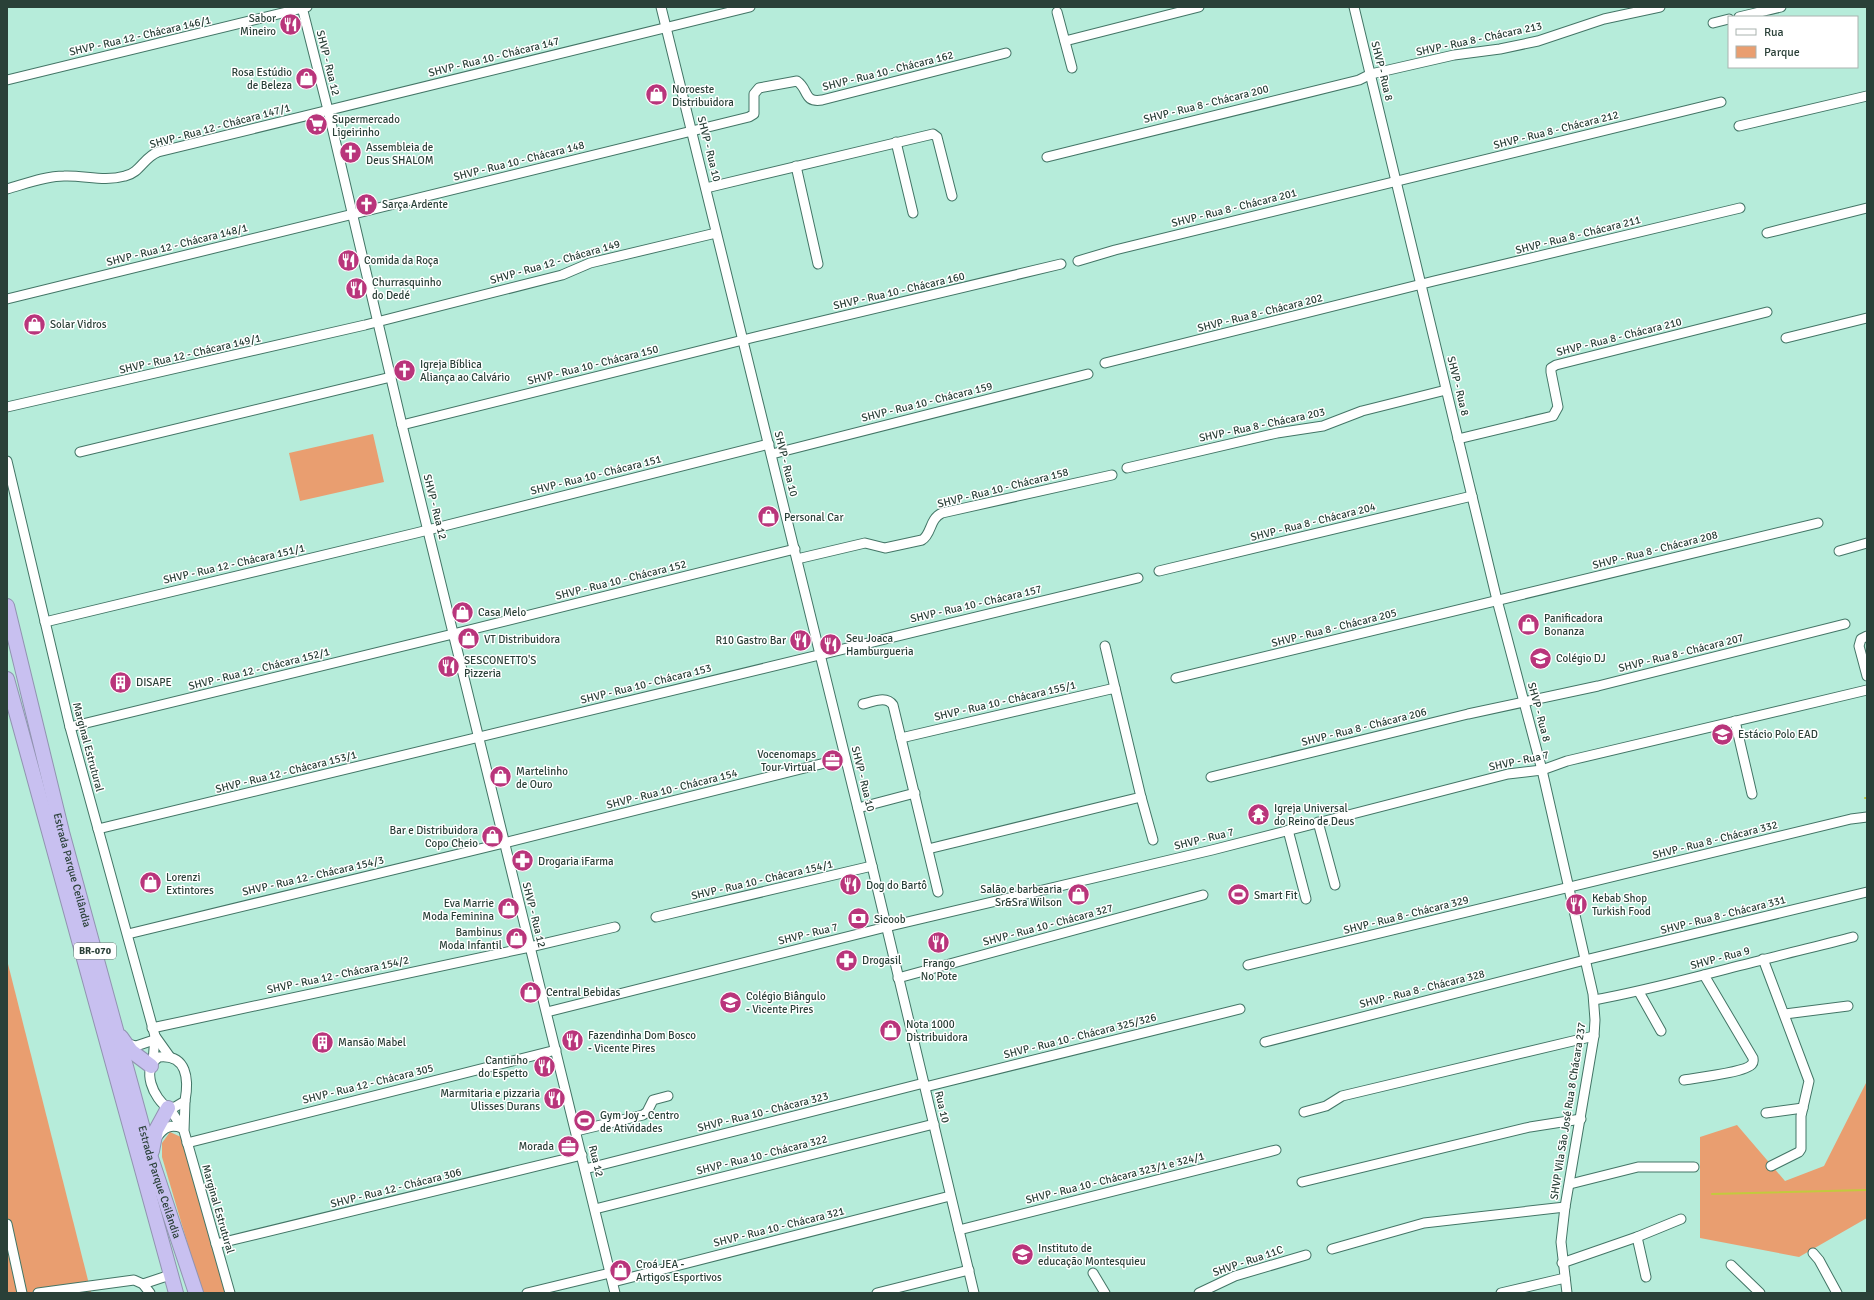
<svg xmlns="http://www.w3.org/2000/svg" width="1874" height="1300" font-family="Signika,sans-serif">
<rect width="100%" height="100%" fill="#b6ecda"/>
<g fill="#e99e70">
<path d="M373,434L384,482L300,501L289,453Z"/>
<path d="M7,960L91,1292L89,1293H7Z"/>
<path d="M1866,1083L1867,1218L1799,1257L1700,1238V1137L1737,1125L1785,1181L1824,1166Z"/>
<path d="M170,1132L181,1137L226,1293H202L162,1157V1143Z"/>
</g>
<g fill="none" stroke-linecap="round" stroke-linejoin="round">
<g stroke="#c3c93e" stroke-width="2">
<path d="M1865,798H1867"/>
<path d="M1712,1194L1867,1190"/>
</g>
<defs>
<g id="minor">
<path d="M302,7L328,110L402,425L615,1293"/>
<path d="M661,7L872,866L974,1293"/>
<path d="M1354,7L1497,600L1542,770L1593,994L1595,1020L1594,1036L1565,1207L1561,1242L1567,1293"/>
<path d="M1057,12L1072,68"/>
<path d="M1739,17L1781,7"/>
<path d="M1713,23L1729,19"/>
<path d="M1065,41L1199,7"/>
<path d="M7,80L307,7"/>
<path d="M1739,126L1867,96"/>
<path d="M896,142L913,213"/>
<path d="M1047,157L1359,80L1371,74L1454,55L1500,49L1538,41L1604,19L1660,7"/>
<path d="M796,166L818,264"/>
<path d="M706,188L933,134L937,137L952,196"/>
<path d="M7,189C25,184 45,176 64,176C84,175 104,182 125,176C140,173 144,157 158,152L750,7"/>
<path d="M1767,233L1867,208"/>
<path d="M1078,261L1115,250L1721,102"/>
<path d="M7,299L749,117L754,114V94L759,88L797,81C809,89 803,103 822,100L1006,53"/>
<path d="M1786,338L1867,318"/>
<path d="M1105,363L1434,281L1740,208"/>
<path d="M7,407L365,325L562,275L590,263L716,233"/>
<path d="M402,425L755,337L1061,264"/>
<path d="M1458,439L1553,416L1558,407L1551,372V368L1556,365L1767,312"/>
<path d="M80,452L391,377"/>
<path d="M772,454L1088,374"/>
<path d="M7,461L70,727L155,1036L153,1062"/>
<path d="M1127,468L1277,433L1323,426L1362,411L1446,390"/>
<path d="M1839,551L1867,543"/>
<path d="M797,559L865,543L885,548L922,540C932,534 929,519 942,513L1112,475"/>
<path d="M1159,571L1472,496"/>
<path d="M45,622L416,533L769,444"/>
<path d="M1867,636L1861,639L1859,646L1867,676"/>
<path d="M1105,646L1115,688"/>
<path d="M1176,678L1818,523"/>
<path d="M863,704C873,702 886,695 893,705L938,892"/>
<path d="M1735,721L1752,794"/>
<path d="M70,727L453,634L795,549"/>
<path d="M901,738L1115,688L1141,797L928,849"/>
<path d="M1211,777L1468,714L1598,686L1845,624"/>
<path d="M1141,797L1153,840"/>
<path d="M858,808L915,793"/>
<path d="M1318,822L1335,885"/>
<path d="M98,829L1138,578"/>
<path d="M1288,830L1306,899"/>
<path d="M656,917L872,866"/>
<path d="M128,934L504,843L845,758"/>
<path d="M1763,959L1809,1081L1801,1116V1149L1799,1152L1771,1166"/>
<path d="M1248,965L1851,819L1867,817"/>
<path d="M898,978L1203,895"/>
<path d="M1639,992L1661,1031"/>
<path d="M1594,1000C1650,990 1706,974 1762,960C1792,952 1823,945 1853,937"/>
<path d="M547,1012L886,927L1212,850L1508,774L1542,770L1567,761L1867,690"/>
<path d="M1785,1014L1848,1006"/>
<path d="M152,1028L530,947L615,927"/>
<path d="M155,1036L170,1057"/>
<path d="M1265,1042L1585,960L1867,892"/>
<path d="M125,1043L136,1046L154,1040"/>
<path d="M159,1057C187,1054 189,1079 185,1101L175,1107L168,1108C154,1099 140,1069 159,1057Z"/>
<path d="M1684,1080C1696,1078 1747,1072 1752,1064C1754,1062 1753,1060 1753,1058L1704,975"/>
<path d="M925,1087L1240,1009"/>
<path d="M185,1101L184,1131L230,1293"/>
<path d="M170,1109L183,1129"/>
<path d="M1304,1112L1326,1106L1342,1096L1594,1036"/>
<path d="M1766,1113L1803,1108"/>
<path d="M576,1131L643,1115L647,1112L653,1100L668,1096"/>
<path d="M157,1137C164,1127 171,1124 182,1128"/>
<path d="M187,1143L556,1050"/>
<path d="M585,1169L924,1083"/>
<path d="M1302,1182L1530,1127L1581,1119"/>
<path d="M1570,1184L1638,1167H1694"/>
<path d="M595,1209L934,1124"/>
<path d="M7,1224L22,1293"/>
<path d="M959,1230L1276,1150"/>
<path d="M1637,1237L1646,1277"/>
<path d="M216,1244L582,1155"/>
<path d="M1332,1249L1424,1223L1565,1207"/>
<path d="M1813,1253L1819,1260L1837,1293"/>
<path d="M1562,1263L1637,1237L1681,1219"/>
<path d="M1731,1265L1760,1293"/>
<path d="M1093,1273L1105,1293"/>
<path d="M613,1282L950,1196"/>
<path d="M143,1284L170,1275"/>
<path d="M38,1293L134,1280L143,1284L150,1293"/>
<path d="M527,1293L610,1273"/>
<path d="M877,1293L969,1270"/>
<path d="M1199,1293L1235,1276L1306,1255"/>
<path d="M1501,1293L1565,1278"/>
</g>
<g id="highway">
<path id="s1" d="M7,606L62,832L151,1158L196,1293"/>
<path d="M7,679L176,1293"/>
<path d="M121,1037L131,1051L151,1066"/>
<path d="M152,1151L156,1130L168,1108"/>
</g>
</defs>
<use href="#minor" stroke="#437566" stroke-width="11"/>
<use href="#highway" stroke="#9193b0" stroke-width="16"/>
<use href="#minor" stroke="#fff" stroke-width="9"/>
<use href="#highway" stroke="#c8c0f0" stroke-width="14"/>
</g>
<defs>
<symbol id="restaurant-disc" viewBox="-11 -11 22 22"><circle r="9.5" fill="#b9357b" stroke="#fff"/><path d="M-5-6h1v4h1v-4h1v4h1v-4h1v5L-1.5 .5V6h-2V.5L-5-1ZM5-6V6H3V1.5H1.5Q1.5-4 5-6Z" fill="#fff"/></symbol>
<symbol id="shop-disc" viewBox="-11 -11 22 22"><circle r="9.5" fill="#b9357b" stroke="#fff"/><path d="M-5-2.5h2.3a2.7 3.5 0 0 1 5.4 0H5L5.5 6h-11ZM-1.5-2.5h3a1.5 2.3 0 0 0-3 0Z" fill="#fff"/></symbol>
<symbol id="supermarket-disc" viewBox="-11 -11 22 22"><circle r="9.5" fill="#b9357b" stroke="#fff"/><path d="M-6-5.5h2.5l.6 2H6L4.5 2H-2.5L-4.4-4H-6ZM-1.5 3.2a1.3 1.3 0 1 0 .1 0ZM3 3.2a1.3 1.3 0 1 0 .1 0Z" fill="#fff"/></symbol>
<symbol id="church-disc" viewBox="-11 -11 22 22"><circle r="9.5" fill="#b9357b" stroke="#fff"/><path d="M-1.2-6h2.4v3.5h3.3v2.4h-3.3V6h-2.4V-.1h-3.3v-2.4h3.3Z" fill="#fff"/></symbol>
<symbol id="school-disc" viewBox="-11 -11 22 22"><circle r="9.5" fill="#b9357b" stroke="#fff"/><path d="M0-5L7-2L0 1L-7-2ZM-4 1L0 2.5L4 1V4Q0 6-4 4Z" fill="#fff"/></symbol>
<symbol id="building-disc" viewBox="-11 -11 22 22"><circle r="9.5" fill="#b9357b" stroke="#fff"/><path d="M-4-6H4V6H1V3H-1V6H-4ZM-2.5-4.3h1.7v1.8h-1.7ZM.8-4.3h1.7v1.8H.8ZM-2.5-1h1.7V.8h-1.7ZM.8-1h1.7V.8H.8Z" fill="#fff"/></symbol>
<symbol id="university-disc" viewBox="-11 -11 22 22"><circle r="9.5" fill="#b9357b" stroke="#fff"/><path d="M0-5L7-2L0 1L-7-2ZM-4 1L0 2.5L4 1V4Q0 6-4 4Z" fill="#fff"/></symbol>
<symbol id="office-disc" viewBox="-11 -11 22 22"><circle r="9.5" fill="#b9357b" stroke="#fff"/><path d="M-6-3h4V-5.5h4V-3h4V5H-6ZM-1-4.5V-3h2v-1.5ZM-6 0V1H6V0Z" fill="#fff"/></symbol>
<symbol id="temple-disc" viewBox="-11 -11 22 22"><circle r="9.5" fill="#b9357b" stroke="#fff"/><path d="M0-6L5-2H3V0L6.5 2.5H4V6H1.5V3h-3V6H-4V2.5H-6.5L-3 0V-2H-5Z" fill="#fff"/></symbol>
<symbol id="pharmacy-disc" viewBox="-11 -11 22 22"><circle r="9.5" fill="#b9357b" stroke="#fff"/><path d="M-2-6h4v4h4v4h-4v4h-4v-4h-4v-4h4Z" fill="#fff"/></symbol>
<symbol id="stadium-disc" viewBox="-11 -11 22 22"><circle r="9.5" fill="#b9357b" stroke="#fff"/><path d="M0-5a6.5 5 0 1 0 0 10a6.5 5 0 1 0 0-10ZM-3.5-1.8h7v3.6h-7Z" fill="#fff"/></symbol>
<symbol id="bank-disc" viewBox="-11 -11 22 22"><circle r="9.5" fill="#b9357b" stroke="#fff"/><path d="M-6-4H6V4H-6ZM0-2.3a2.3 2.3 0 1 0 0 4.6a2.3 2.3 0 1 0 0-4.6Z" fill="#fff"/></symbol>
</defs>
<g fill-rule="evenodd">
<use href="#restaurant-disc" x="278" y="12" width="25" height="25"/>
<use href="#shop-disc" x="294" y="66" width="25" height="25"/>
<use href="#shop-disc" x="644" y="82" width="25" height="25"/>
<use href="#supermarket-disc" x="304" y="112" width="25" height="25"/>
<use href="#church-disc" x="338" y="140" width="25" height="25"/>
<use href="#church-disc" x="354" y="192" width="25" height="25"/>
<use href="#restaurant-disc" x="336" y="248" width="25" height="25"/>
<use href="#restaurant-disc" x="344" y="276" width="25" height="25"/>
<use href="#shop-disc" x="22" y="312" width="25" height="25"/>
<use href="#church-disc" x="392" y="358" width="25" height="25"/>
<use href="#shop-disc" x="756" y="504" width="25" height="25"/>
<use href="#shop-disc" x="450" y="600" width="25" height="25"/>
<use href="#shop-disc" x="1516" y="612" width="25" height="25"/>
<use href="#shop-disc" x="456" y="626" width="25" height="25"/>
<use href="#restaurant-disc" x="788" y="628" width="25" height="25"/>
<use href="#restaurant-disc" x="818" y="632" width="25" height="25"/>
<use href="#school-disc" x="1528" y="646" width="25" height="25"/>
<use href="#restaurant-disc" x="436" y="654" width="25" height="25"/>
<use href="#building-disc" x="108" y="670" width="25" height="25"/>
<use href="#university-disc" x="1710" y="722" width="25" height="25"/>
<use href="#office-disc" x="820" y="748" width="25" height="25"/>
<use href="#shop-disc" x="488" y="764" width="25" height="25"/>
<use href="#temple-disc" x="1246" y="802" width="25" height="25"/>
<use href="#shop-disc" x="480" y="824" width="25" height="25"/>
<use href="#pharmacy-disc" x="510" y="848" width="25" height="25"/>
<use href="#shop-disc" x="138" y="870" width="25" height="25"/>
<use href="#restaurant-disc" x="838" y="872" width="25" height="25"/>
<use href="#shop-disc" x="1066" y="882" width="25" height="25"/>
<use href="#stadium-disc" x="1226" y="882" width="25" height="25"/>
<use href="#restaurant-disc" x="1564" y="892" width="25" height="25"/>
<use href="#shop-disc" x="496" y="896" width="25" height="25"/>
<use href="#bank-disc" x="846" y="906" width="25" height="25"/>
<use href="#shop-disc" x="504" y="926" width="25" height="25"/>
<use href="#restaurant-disc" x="926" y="930" width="25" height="25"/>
<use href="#pharmacy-disc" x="834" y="948" width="25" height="25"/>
<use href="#shop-disc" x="518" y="980" width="25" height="25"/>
<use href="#school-disc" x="718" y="990" width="25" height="25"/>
<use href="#shop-disc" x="878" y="1018" width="25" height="25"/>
<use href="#restaurant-disc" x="560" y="1028" width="25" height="25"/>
<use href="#building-disc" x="310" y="1030" width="25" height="25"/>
<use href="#restaurant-disc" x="532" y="1054" width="25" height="25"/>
<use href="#restaurant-disc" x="542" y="1086" width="25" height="25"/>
<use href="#stadium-disc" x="572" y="1108" width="25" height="25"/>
<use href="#office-disc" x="556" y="1134" width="25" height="25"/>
<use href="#school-disc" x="1010" y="1242" width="25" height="25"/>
<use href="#shop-disc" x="608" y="1258" width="25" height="25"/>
</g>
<g text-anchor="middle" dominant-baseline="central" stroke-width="3" stroke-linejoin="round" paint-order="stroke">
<rect fill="#fff" stroke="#6a7974" stroke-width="1" x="74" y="943" width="42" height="16" rx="3"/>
<g font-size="10" font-weight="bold" fill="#2a4038">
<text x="95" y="951">BR-070</text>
</g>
<g font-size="11" fill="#2a4038" stroke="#fff" text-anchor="start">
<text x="276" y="18" text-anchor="end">Sabor<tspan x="276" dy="13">Mineiro</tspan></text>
<text x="292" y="72" text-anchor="end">Rosa Estúdio<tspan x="292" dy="13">de Beleza</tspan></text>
<text x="672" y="89">Noroeste<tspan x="672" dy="13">Distribuidora</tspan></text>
<text x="332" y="119">Supermercado<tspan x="332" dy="13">Ligeirinho</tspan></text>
<text x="366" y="147">Assembleia de<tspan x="366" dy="13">Deus SHALOM</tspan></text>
<text x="382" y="204">Sarça Ardente</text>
<text x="364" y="260">Comida da Roça</text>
<text x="372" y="282">Churrasquinho<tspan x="372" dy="13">do Dedé</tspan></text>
<text x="50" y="324">Solar Vidros</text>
<text x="420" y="364">Igreja Bíblica<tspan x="420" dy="13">Aliança ao Calvário</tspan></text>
<text x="784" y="517">Personal Car</text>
<text x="478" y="612">Casa Melo</text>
<text x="1544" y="618">Panificadora<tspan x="1544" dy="13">Bonanza</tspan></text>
<text x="846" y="638">Seu Joaca<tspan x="846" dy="13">Hamburgueria</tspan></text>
<text x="484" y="639">VT Distribuidora</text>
<text x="786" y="640" text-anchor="end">R10 Gastro Bar</text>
<text x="1556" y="658">Colégio DJ</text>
<text x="464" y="660">SESCONETTO'S<tspan x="464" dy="13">Pizzeria</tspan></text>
<text x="136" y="682">DISAPE</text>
<text x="1738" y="734">Estácio Polo EAD</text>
<text x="816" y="754" text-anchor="end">Vocenomaps<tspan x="816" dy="13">Tour Virtual</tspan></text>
<text x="516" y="771">Martelinho<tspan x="516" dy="13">de Ouro</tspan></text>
<text x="1274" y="808">Igreja Universal<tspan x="1274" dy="13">do Reino de Deus</tspan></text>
<text x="478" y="830" text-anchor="end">Bar e Distribuidora<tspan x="478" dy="13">Copo Cheio</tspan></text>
<text x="538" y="861">Drogaria iFarma</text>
<text x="166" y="877">Lorenzi<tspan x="166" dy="13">Extintores</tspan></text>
<text x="866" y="885">Dog do Bartô</text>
<text x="1062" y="889" text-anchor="end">Salão e barbearia<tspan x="1062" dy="13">Sr&amp;Sra Wilson</tspan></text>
<text x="1254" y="895">Smart Fit</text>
<text x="1592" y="898">Kebab Shop<tspan x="1592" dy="13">Turkish Food</tspan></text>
<text x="494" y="903" text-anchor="end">Eva Marrie<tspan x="494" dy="13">Moda Feminina</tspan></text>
<text x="874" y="919">Sicoob</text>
<text x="502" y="932" text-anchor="end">Bambinus<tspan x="502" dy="13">Moda Infantil</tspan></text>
<text x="862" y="960">Drogasil</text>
<text x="939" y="963" text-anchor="middle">Frango<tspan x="939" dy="13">No Pote</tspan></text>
<text x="546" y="992">Central Bebidas</text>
<text x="746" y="996">Colégio Biângulo<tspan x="746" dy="13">- Vicente Pires</tspan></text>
<text x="906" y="1024">Nota 1000<tspan x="906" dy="13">Distribuidora</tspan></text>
<text x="588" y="1035">Fazendinha Dom Bosco<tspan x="588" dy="13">- Vicente Pires</tspan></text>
<text x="338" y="1042">Mansão Mabel</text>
<text x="528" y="1060" text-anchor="end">Cantinho<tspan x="528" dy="13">do Espetto</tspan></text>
<text x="540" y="1093" text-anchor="end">Marmitaria e pizzaria<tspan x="540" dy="13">Ulisses Durans</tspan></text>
<text x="600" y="1115">Gym Joy - Centro<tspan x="600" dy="13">de Atividades</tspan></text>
<text x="554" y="1146" text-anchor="end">Morada</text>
<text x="1038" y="1248">Instituto de<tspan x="1038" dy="13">educação Montesquieu</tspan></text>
<text x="636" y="1264">Croá JEA -<tspan x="636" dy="13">Artigos Esportivos</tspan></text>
</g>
<g font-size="11" fill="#2a4038" stroke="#fff">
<text transform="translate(140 36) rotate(-13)">SHVP - Rua 12 - Chácara 146/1</text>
<text transform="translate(1479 39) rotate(-12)">SHVP - Rua 8 - Chácara 213</text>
<text transform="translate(494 57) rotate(-14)">SHVP - Rua 10 - Chácara 147</text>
<text transform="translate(328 63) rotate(76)">SHVP - Rua 12</text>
<text transform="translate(888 71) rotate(-14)">SHVP - Rua 10 - Chácara 162</text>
<text transform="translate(1382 71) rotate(76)">SHVP - Rua 8</text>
<text transform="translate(1206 104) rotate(-14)">SHVP - Rua 8 - Chácara 200</text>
<text transform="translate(220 126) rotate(-15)">SHVP - Rua 12 - Chácara 147/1</text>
<text transform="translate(1556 130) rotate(-14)">SHVP - Rua 8 - Chácara 212</text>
<text transform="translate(709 149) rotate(76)">SHVP - Rua 10</text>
<text transform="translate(519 161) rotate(-14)">SHVP - Rua 10 - Chácara 148</text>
<text transform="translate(1234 208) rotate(-14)">SHVP - Rua 8 - Chácara 201</text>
<text transform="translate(1578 235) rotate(-14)">SHVP - Rua 8 - Chácara 211</text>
<text transform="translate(177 245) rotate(-14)">SHVP - Rua 12 - Chácara 148/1</text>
<text transform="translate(555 262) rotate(-16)">SHVP - Rua 12 - Chácara 149</text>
<text transform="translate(899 291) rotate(-13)">SHVP - Rua 10 - Chácara 160</text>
<text transform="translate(1260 313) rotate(-14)">SHVP - Rua 8 - Chácara 202</text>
<text transform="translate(1619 337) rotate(-14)">SHVP - Rua 8 - Chácara 210</text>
<text transform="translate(190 354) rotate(-13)">SHVP - Rua 12 - Chácara 149/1</text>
<text transform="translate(593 365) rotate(-14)">SHVP - Rua 10 - Chácara 150</text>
<text transform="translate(1458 386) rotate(76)">SHVP - Rua 8</text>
<text transform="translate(927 402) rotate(-14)">SHVP - Rua 10 - Chácara 159</text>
<text transform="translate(1262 425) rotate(-12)">SHVP - Rua 8 - Chácara 203</text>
<text transform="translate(786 464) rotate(76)">SHVP - Rua 10</text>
<text transform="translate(596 475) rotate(-14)">SHVP - Rua 10 - Chácara 151</text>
<text transform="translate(1003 488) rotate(-14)">SHVP - Rua 10 - Chácara 158</text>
<text transform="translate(435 507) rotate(76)">SHVP - Rua 12</text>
<text transform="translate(1313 522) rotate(-14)">SHVP - Rua 8 - Chácara 204</text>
<text transform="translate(1655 550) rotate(-14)">SHVP - Rua 8 - Chácara 208</text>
<text transform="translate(234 564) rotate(-13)">SHVP - Rua 12 - Chácara 151/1</text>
<text transform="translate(621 580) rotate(-14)">SHVP - Rua 10 - Chácara 152</text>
<text transform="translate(976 604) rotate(-13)">SHVP - Rua 10 - Chácara 157</text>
<text transform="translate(1334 628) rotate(-14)">SHVP - Rua 8 - Chácara 205</text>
<text transform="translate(1681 653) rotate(-14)">SHVP - Rua 8 - Chácara 207</text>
<text transform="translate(259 669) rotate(-14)">SHVP - Rua 12 - Chácara 152/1</text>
<text transform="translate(646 684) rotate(-14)">SHVP - Rua 10 - Chácara 153</text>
<text transform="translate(1005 701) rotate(-13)">SHVP - Rua 10 - Chácara 155/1</text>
<text transform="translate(1539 712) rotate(75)">SHVP - Rua 8</text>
<text transform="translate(1364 727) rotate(-14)">SHVP - Rua 8 - Chácara 206</text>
<text transform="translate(88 747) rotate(75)">Marginal Estrutural</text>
<text transform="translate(1519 761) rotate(-12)">SHVP - Rua 7</text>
<text transform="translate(286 772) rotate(-14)">SHVP - Rua 12 - Chácara 153/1</text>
<text transform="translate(863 779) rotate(76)">SHVP - Rua 10</text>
<text transform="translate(672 789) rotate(-14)">SHVP - Rua 10 - Chácara 154</text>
<text transform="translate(1204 839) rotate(-14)">SHVP - Rua 7</text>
<text transform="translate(1715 840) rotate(-14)">SHVP - Rua 8 - Chácara 332</text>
<text stroke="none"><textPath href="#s1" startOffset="272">Estrada Parque Ceilândia</textPath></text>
<text transform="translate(313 876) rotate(-13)">SHVP - Rua 12 - Chácara 154/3</text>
<text transform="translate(762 880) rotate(-13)">SHVP - Rua 10 - Chácara 154/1</text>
<text transform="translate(534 915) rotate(76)">SHVP - Rua 12</text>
<text transform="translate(1406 915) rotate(-14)">SHVP - Rua 8 - Chácara 329</text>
<text transform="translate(1723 915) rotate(-14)">SHVP - Rua 8 - Chácara 331</text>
<text transform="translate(1048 925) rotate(-15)">SHVP - Rua 10 - Chácara 327</text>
<text transform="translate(808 934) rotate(-14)">SHVP - Rua 7</text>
<text transform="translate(1720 958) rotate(-15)">SHVP - Rua 9</text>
<text transform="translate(338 975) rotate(-12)">SHVP - Rua 12 - Chácara 154/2</text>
<text transform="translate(1422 989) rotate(-14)">SHVP - Rua 8 - Chácara 328</text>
<text transform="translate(1080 1036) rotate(-14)">SHVP - Rua 10 - Chácara 325/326</text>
<text transform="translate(368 1084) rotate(-14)">SHVP - Rua 12 - Chácara 305</text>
<text transform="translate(942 1107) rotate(77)">Rua 10</text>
<text transform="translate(1568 1111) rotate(-81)">SHVP Vila São José Rua 8 Chácara 237</text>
<text transform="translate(763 1112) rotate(-14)">SHVP - Rua 10 - Chácara 323</text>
<text transform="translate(762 1155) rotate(-14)">SHVP - Rua 10 - Chácara 322</text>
<text transform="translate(596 1161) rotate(76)">Rua 12</text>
<text transform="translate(1115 1178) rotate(-14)">SHVP - Rua 10 - Chácara 323/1 e 324/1</text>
<text stroke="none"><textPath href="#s1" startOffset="596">Estrada Parque Ceilândia</textPath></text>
<text transform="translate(396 1188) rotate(-14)">SHVP - Rua 12 - Chácara 306</text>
<text transform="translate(218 1209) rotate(74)">Marginal Estrutural</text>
<text transform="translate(779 1227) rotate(-14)">SHVP - Rua 10 - Chácara 321</text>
<text transform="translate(1248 1261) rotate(-19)">SHVP - Rua 11C</text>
</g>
</g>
<rect width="1874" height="1300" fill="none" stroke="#2a4038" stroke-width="16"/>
<rect x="1728" y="16" width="130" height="52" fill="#ffffff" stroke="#aab3af"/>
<rect x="1736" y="29" width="20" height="6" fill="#ffffff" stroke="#aab3af"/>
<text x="1764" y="36" font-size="12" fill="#2a4038">Rua</text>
<rect x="1736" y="46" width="20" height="12" fill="#e99e70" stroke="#aab3af"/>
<text x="1764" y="56" font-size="12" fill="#2a4038">Parque</text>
</svg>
